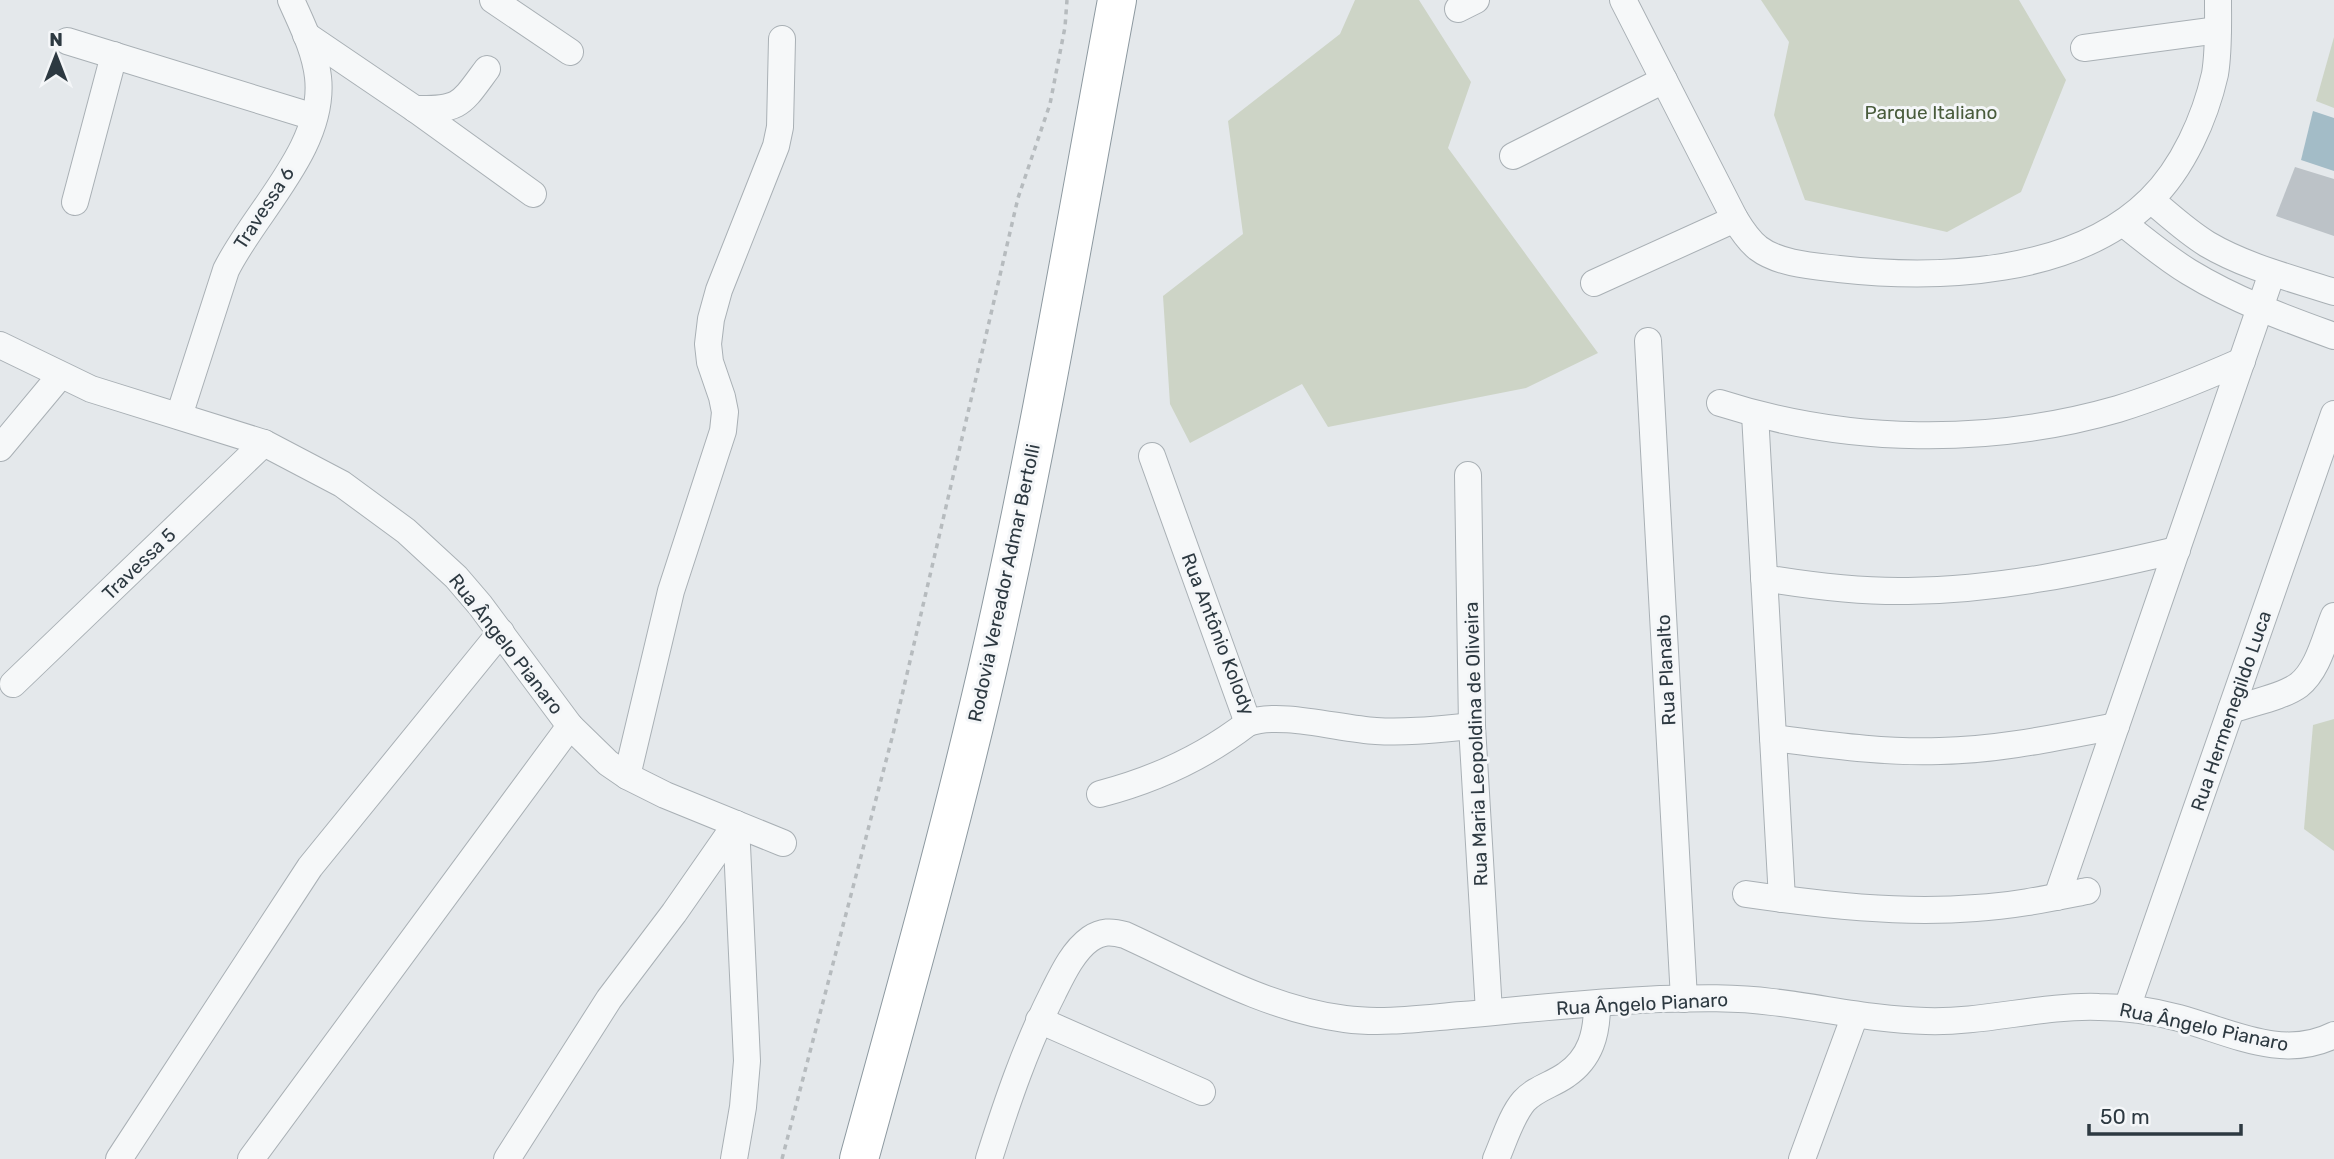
<svg xmlns="http://www.w3.org/2000/svg" width="2334" height="1159" font-family="Rubik,sans-serif">
<rect width="100%" height="100%" fill="#e4e8eb"/>
<g fill="#cdd4c6">
<path d="M1355,0H1419L1471,82L1448,148L1598,353L1526,388L1328,427L1302,384L1190,443L1170,404L1163,296L1243,234L1228,121L1340,34Z"/>
<path d="M1761,0H2019L2066,80L2021,192L1947,232L1805,200L1774,115L1789,42Z"/>
<path d="M2334,37V108L2316,101Z"/>
<path d="M2334,719V851L2304,829L2313,725Z"/>
</g>
<path fill="#a3bcc7" d="M2313,111L2334,118V171L2301,160Z"/>
<path fill="#bcc2c7" d="M2295,167L2334,179V236L2276,216Z"/>
<g fill="none" stroke-linecap="round" stroke-linejoin="round">
<defs>
<g id="minor">
<path d="M493,0L570,52"/>
<path d="M1623,0L1735,219C1741,229 1748,240 1758,248C1779,264 1813,266 1839,269C1939,280 2074,275 2150,200C2183,168 2205,118 2215,74C2219,50 2218,24 2218,0"/>
<path d="M1458,9L1476,0"/>
<path d="M306,35L415,109L533,194"/>
<path d="M67,41L314,117"/>
<path d="M2084,48L2218,30"/>
<path d="M415,109C461,110 461,104 487,69"/>
<path d="M1513,156L1664,80"/>
<path d="M2151,200C2169,215 2186,231 2207,244C2246,267 2291,278 2334,292"/>
<path d="M75,202L114,55"/>
<path d="M2123,223C2144,240 2166,258 2189,272C2235,300 2284,318 2334,336"/>
<path d="M1594,283L1735,219"/>
<path d="M1648,341L1684,999"/>
<path d="M0,345L91,389L264,443L342,484L406,531L456,577L480,605L570,726L608,763L627,776L665,795L783,843"/>
<path d="M1720,403C1847,444 1989,446 2118,409C2160,396 2201,379 2242,361"/>
<path d="M1755,414L1782,899"/>
<path d="M179,416L226,270C255,211 326,147 318,77C315,50 302,25 291,0"/>
<path d="M0,448L60,376"/>
<path d="M1152,456L1248,723C1279,711 1340,729 1376,731C1408,733 1440,729 1472,726"/>
<path d="M1468,475L1472,726L1489,1012"/>
<path d="M1764,578C1812,586 1859,592 1908,591C1999,590 2088,571 2177,550"/>
<path d="M13,684L264,443"/>
<path d="M2231,710C2250,703 2283,697 2299,685C2318,670 2325,638 2334,616"/>
<path d="M1773,738C1829,745 1884,753 1940,751C2000,750 2058,737 2116,726"/>
<path d="M627,776L671,591L723,431L725,412L722,397L710,362L708,344L711,319L719,290L776,146L780,127L782,39"/>
<path d="M1100,794C1154,780 1204,757 1248,723"/>
<path d="M1746,894C1822,905 1899,914 1976,908C2013,906 2051,898 2087,891"/>
<path d="M2057,897L2272,273"/>
<path d="M2127,1008L2334,414"/>
<path d="M1039,1020L1202,1092"/>
<path d="M119,1159L310,867L501,632"/>
<path d="M251,1159L570,726"/>
<path d="M507,1159L609,999L674,913L736,824"/>
<path d="M734,1159L743,1107L747,1061L736,824"/>
<path d="M989,1159C1007,1102 1026,1046 1053,993C1062,975 1073,951 1090,939C1102,931 1111,931 1125,935C1195,967 1267,1009 1345,1019C1383,1024 1424,1018 1462,1015C1528,1009 1594,1002 1660,999C1698,998 1735,997 1772,1002C1824,1008 1874,1020 1926,1021C1984,1023 2041,1005 2099,1007C2126,1007 2153,1011 2179,1018C2230,1032 2283,1061 2334,1035"/>
<path d="M1496,1159C1504,1141 1511,1116 1524,1101C1536,1088 1552,1085 1566,1075C1591,1058 1597,1033 1597,1005"/>
<path d="M1802,1159L1855,1015"/>
</g>
<path id="highway" d="M859,1159C906,988 954,818 993,645C1041,432 1077,215 1117,0"/>
</defs>
<use href="#minor" stroke="#a9b0b5" stroke-width="28"/>
<use href="#highway" stroke="#8d99a0" stroke-width="40"/>
<path stroke="#b6bbbe" stroke-width="3.5" stroke-dasharray="5 5" stroke-linecap="butt" d="M782,1159L893,734L1018,198L1050,104L1065,27L1067,0"/>
<use href="#minor" stroke="#f6f8f9" stroke-width="26"/>
<use href="#highway" stroke="#fff" stroke-width="38"/>
</g>
<g text-anchor="middle" dominant-baseline="central" stroke-width="6" stroke-linejoin="round" paint-order="stroke">
<g font-size="19" fill="#495c3c" stroke="#f4f6f8">
<text x="1931" y="112">Parque Italiano</text>
</g>
<g font-size="19" fill="#2d3941" stroke="#f4f6f8">
<text transform="translate(264 208) rotate(-57)">Travessa 6</text>
<text transform="translate(139 564) rotate(-44)">Travessa 5</text>
<text transform="translate(1004 583) rotate(-78)">Rodovia Vereador Admar Bertolli</text>
<text transform="translate(1218 634) rotate(69)">Rua Antônio Kolody</text>
<text transform="translate(506 644) rotate(52)">Rua Ângelo Pianaro</text>
<text transform="translate(1666 670) rotate(-93)">Rua Planalto</text>
<text transform="translate(2231 711) rotate(-71)">Rua Hermenegildo Luca</text>
<text transform="translate(1476 744) rotate(-92)">Rua Maria Leopoldina de Oliveira</text>
<text transform="translate(1642 1004) rotate(-3)">Rua Ângelo Pianaro</text>
<text transform="translate(2204 1027) rotate(12)">Rua Ângelo Pianaro</text>
</g>
</g>
<g transform="translate(56 56)" stroke="#f4f6f8" stroke-width="5" paint-order="stroke">
<path d="M0-5L12 26L0 18L-12 26Z" fill="#2d3941"/>
<text y="-10" font-size="19" font-weight="bold" text-anchor="middle" fill="#2d3941">N</text>
</g>
<path d="M2089 1124v10h152v-10" fill="none" stroke="#2d3941" stroke-width="3.5"/>
<text x="2100" y="1124" font-size="21" fill="#2d3941" stroke="#f4f6f8" stroke-width="5" paint-order="stroke">50 m</text>
</svg>
